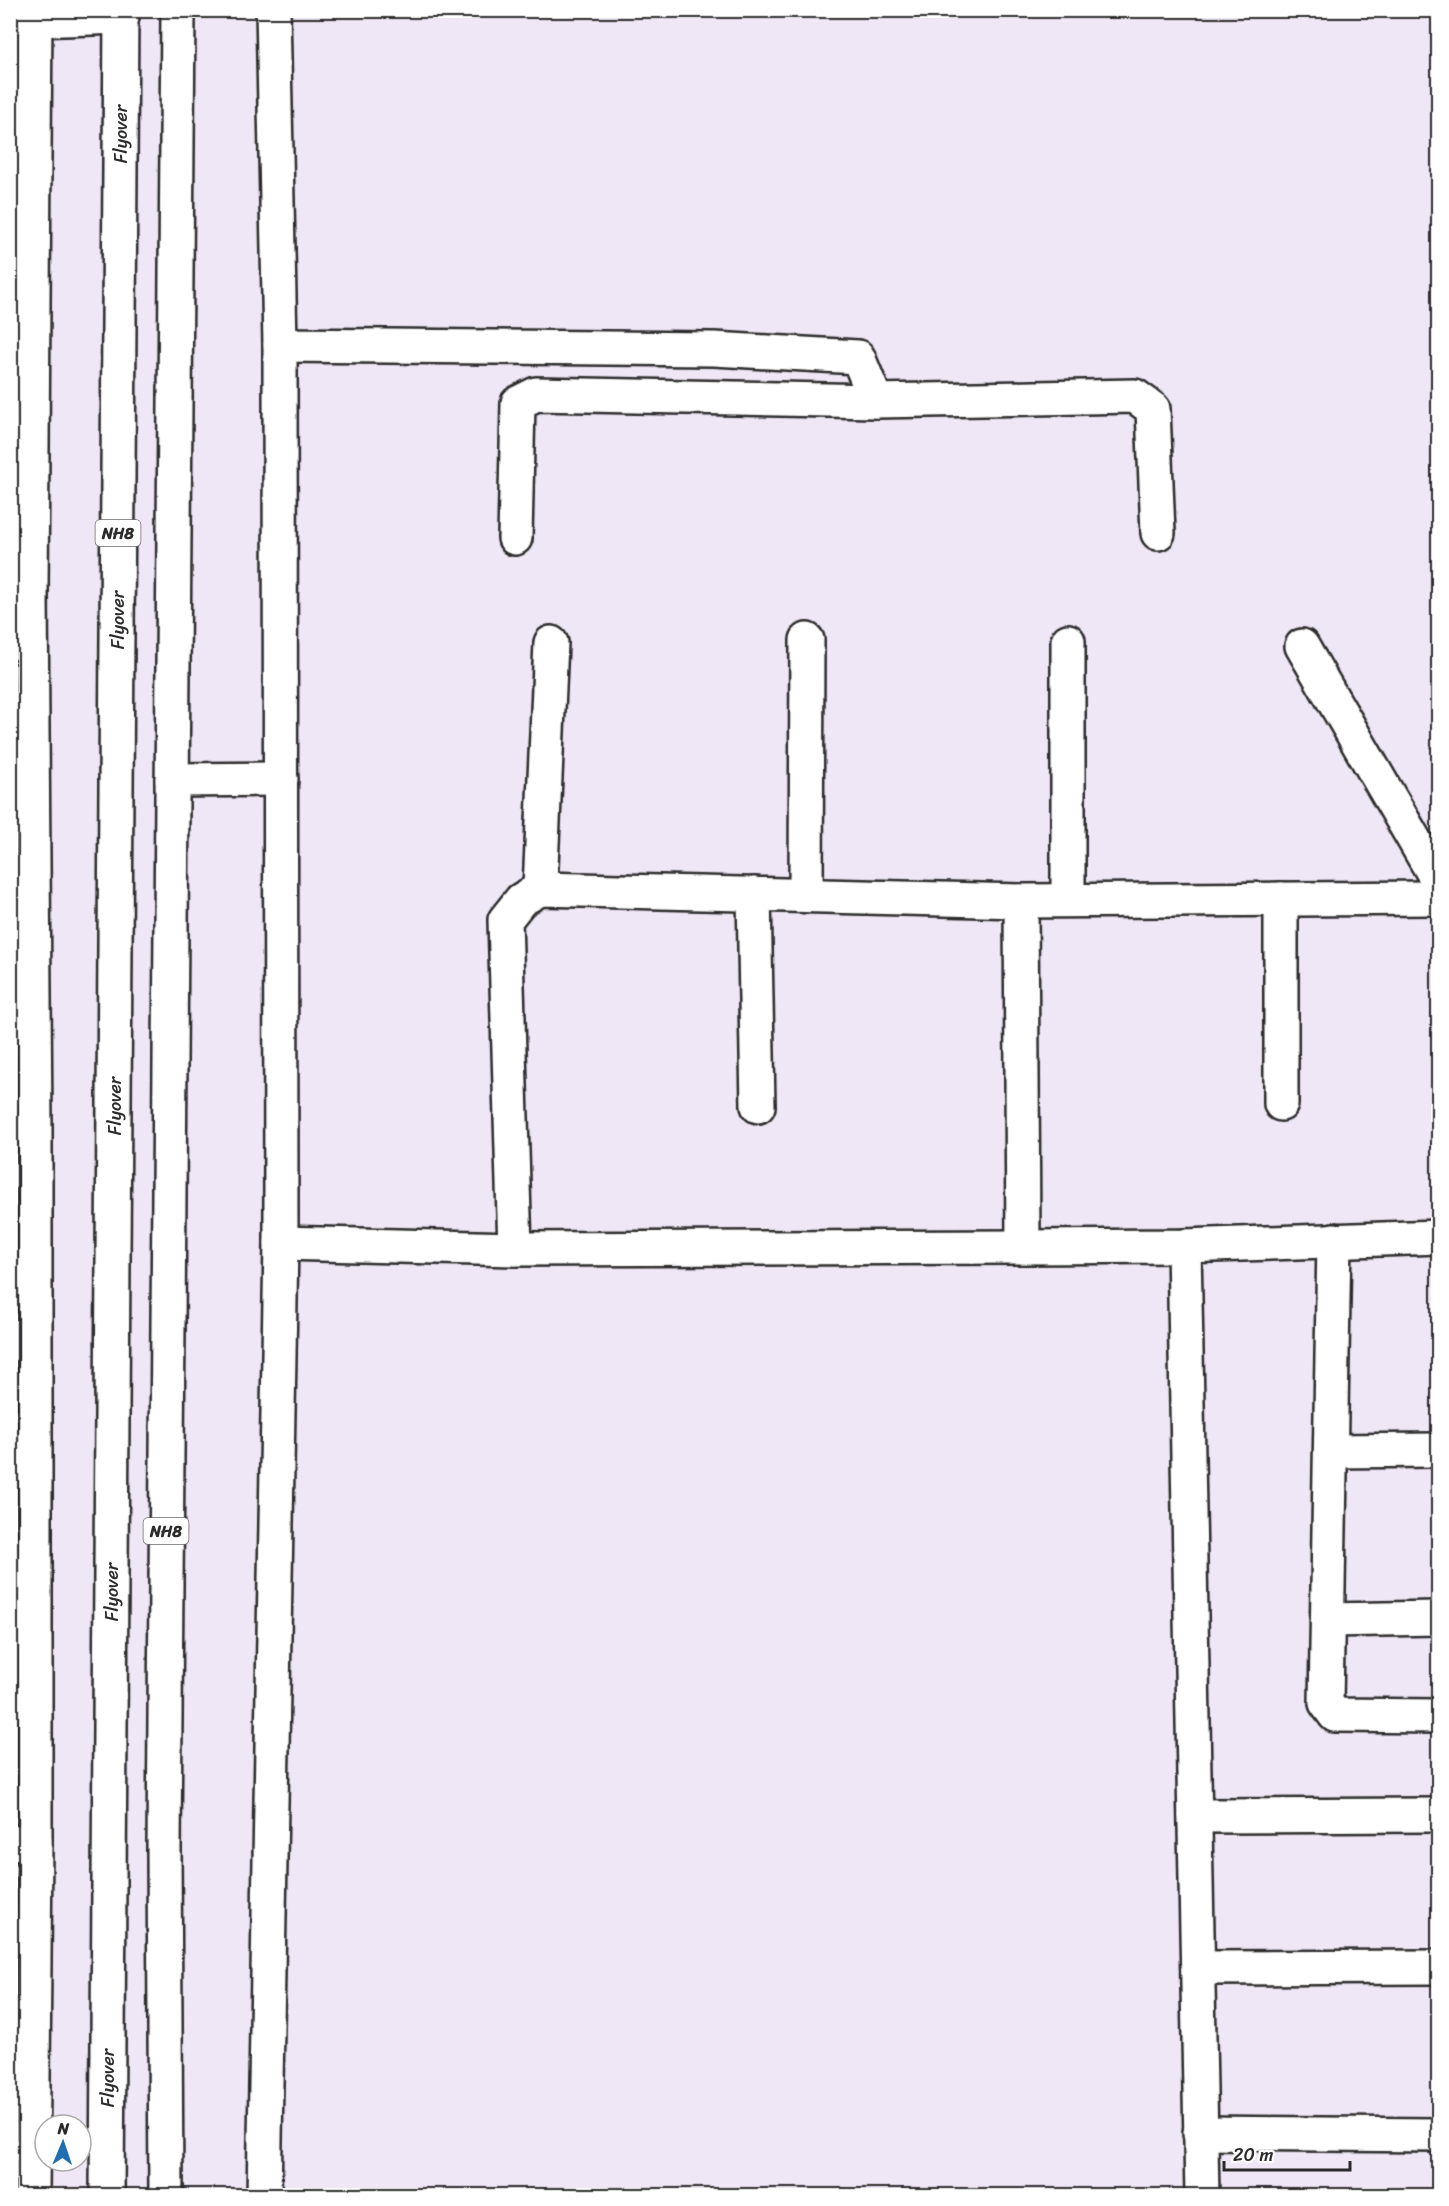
<svg xmlns="http://www.w3.org/2000/svg" width="1449" height="2206" font-family="Sriracha,sans-serif">
<rect width="100%" height="100%" fill="#efe7f5"/>
<filter id="ink" filterUnits="userSpaceOnUse"><feTurbulence type="fractalNoise" baseFrequency=".0167" numOctaves="2"/><feDisplacementMap in="SourceGraphic" scale="12" xChannelSelector="R" yChannelSelector="G"/><feConvolveMatrix kernelMatrix="1 2 1 2 8 2 1 2 1" color-interpolation-filters="sRGB"/></filter>
<g filter="url(#ink)">
<g fill="none" stroke-linecap="round" stroke-linejoin="round">
<defs>
<g id="minor">
<path d="M280,345L714,349L858,357L876,401"/>
<path d="M515,538L518,403L536,394L876,401L1135,396L1153,409L1158,533"/>
<path d="M1302,646L1438,881"/>
<path d="M540,889L551,643"/>
<path d="M754,894L758,1106"/>
<path d="M806,895L807,640"/>
<path d="M1281,899V1104"/>
<path d="M1068,900V641"/>
<path d="M1021,901L1023,1247"/>
<path d="M1334,1240L1326,1703L1335,1715L1438,1716"/>
<path d="M281,1243L515,1249L1023,1247L1184,1246L1438,1237"/>
<path d="M1184,1246L1202,2196"/>
<path d="M515,1249L505,920L521,900L540,889L1021,901L1438,898"/>
<path d="M1331,1451L1438,1450"/>
<path d="M1328,1620L1438,1618"/>
<path d="M1195,1816L1438,1815"/>
<path d="M10,1843L35,1841"/>
<path d="M1198,1968L1438,1967"/>
<path d="M1200,2133L1438,2135"/>
</g>
<g id="tertiary">
<path d="M35,20L122,17"/>
<path d="M172,780L281,779"/>
<path d="M32,2196L35,1841V1130L31,594L35,10"/>
<path d="M264,2196L281,1243L280,345L273,10"/>
</g>
<g id="primary">
<path d="M107,2196L121,10"/>
<path d="M166,2196L164,1849L178,10"/>
</g>
</defs>
<use href="#minor" stroke="#2b2b2b" stroke-width="38"/>
<use href="#tertiary" stroke="#2b2b2b" stroke-width="38"/>
<use href="#primary" stroke="#2b2b2b" stroke-width="38"/>
<use href="#minor" stroke="#fff" stroke-width="33"/>
<use href="#tertiary" stroke="#fff" stroke-width="33"/>
<use href="#primary" stroke="#fff" stroke-width="33"/>
</g>
</g>
<g text-anchor="middle" dominant-baseline="central" stroke-width="4.5" stroke-linejoin="round" paint-order="stroke">
<g fill="#fff" stroke="#6b6b6b" stroke-width="1.5">
<rect x="95.5" y="520" width="45" height="26" rx="4.5"/>
<rect x="143.5" y="1518" width="45" height="26" rx="4.5"/>
</g>
<g font-size="16" font-weight="bold" fill="#2b2b2b">
<text x="118" y="533">NH8</text>
<text x="166" y="1531">NH8</text>
</g>
<g font-size="18" fill="#2b2b2b" stroke="#fff">
<text transform="translate(121 134) rotate(-90)">Flyover</text>
<text transform="translate(118 620) rotate(-90)">Flyover</text>
<text transform="translate(115 1106) rotate(-90)">Flyover</text>
<text transform="translate(112 1592) rotate(-90)">Flyover</text>
<text transform="translate(108 2078) rotate(-90)">Flyover</text>
</g>
</g>
<rect width="1449" height="2206" fill="none" stroke="#fff" stroke-width="36"/>
<rect x="18" y="18" width="1413" height="2170" fill="none" stroke="#2b2b2b" stroke-width="2" filter="url(#ink)"/>
<g transform="translate(63 2143) rotate(2)"><circle r="28" fill="#ffffff" stroke="#aaaaaa" stroke-width="1.5"/>
<path d="M0-4.5L10 22L0 15L-10 22Z" fill="#1f6fb2"/>
<text y="-9" font-size="16" font-weight="bold" text-anchor="middle" fill="#2b2b2b">N</text>
</g>
<path d="M1224 2161v9h126v-9" fill="none" stroke="#2b2b2b" stroke-width="3"/>
<text x="1233" y="2161" font-size="18" fill="#2b2b2b" stroke="#ffffff" stroke-width="4.5" paint-order="stroke">20 m</text>
</svg>
